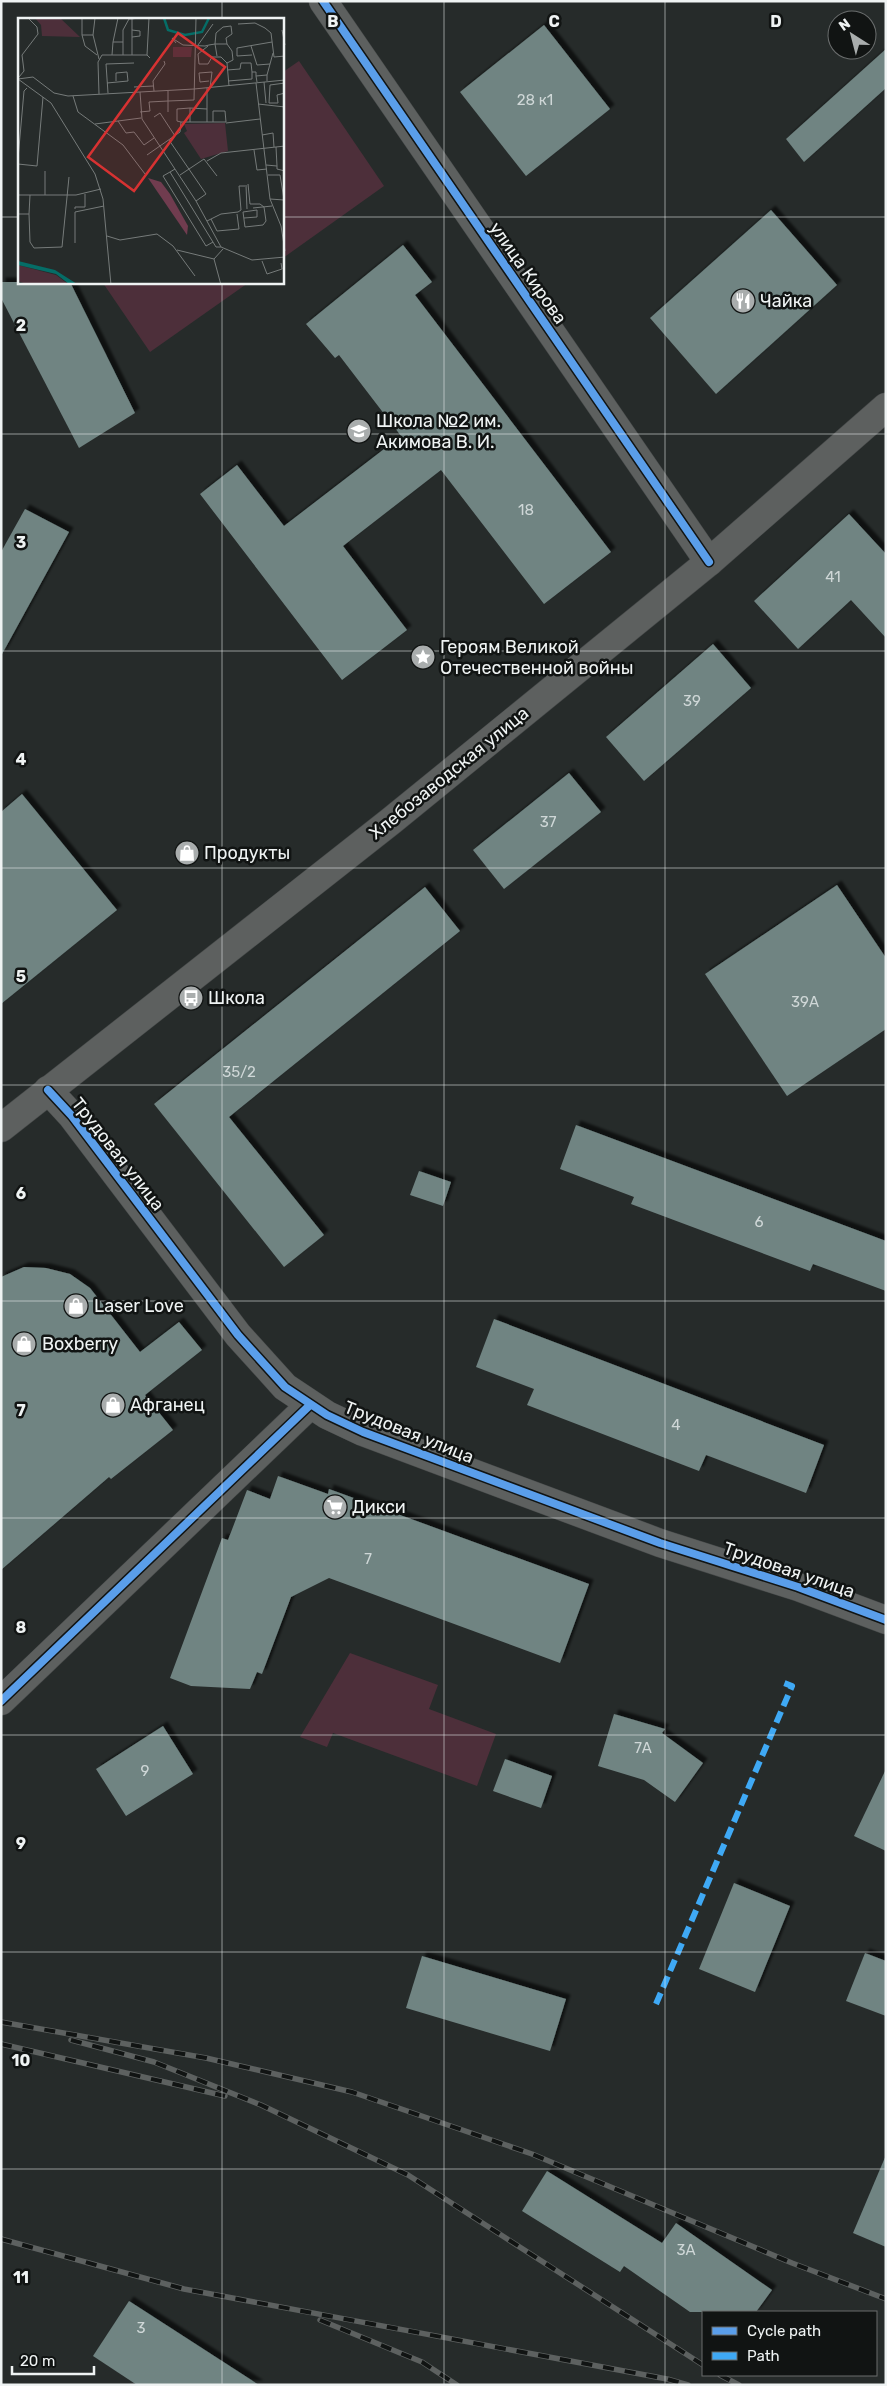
<svg xmlns="http://www.w3.org/2000/svg" width="887" height="2386" font-family="Rubik,sans-serif">
<defs>
<filter id="shadow"><feDropShadow dx="4.5" dy="-4.5" stdDeviation="1" flood-color="#0009"/></filter>
</defs>
<rect width="100%" height="100%" fill="#262b2a"/>
<g fill="#4d2f3a">
<path d="M299,61L384,186L283,258V72Z"/>
<path d="M103,283H248L150,352Z"/>
<path d="M350,1653L438,1685L429,1709L496,1734L477,1786L333,1733L327,1747L300,1737Z"/>
</g>
<g fill="#708482" filter="url(#shadow)">
<path d="M544,25L610,109L526,176L460,92Z"/>
<path d="M886,49V88L804,162L786,139Z"/>
<path d="M771,210L837,285L716,394L650,318Z"/>
<path d="M403,245L432,282L415,295L611,552L544,604L441,470L343,546L407,630L342,680L200,494L237,465L284,526L401,436L339,355L335,358L306,324Z"/>
<path d="M1,282H70L135,413L79,448L1,298Z"/>
<path d="M25,509L69,532L1,656V552Z"/>
<path d="M849,514L886,554V638L851,600L798,649L754,601Z"/>
<path d="M713,644L751,688L644,781L606,737Z"/>
<path d="M569,773L601,812L504,889L473,850Z"/>
<path d="M22,794L117,910L1,1004V812Z"/>
<path d="M837,885L886,958V1029L787,1096L705,974Z"/>
<path d="M425,887L460,931L229,1117L324,1235L284,1267L154,1104Z"/>
<path d="M576,1125L886,1241V1291L813,1264L810,1271L631,1204L634,1197L560,1169Z"/>
<path d="M419,1171L451,1182L443,1206L410,1195Z"/>
<path d="M24,1267L46,1268L70,1274L90,1288L140,1352L179,1322L202,1350L145,1395L173,1430L111,1479L109,1477L1,1570V1277Z"/>
<path d="M494,1319L824,1445L806,1493L706,1455L699,1471L527,1405L534,1389L476,1367Z"/>
<path d="M278,1476L328,1494L329,1489L589,1584L560,1663L329,1578L291,1597L262,1674L257,1672L250,1689L191,1686L170,1678L222,1538L228,1540L247,1490L270,1499Z"/>
<path d="M614,1714L665,1729L662,1733L703,1763L675,1802L644,1780L598,1766Z"/>
<path d="M163,1726L193,1774L126,1816L96,1769Z"/>
<path d="M505,1759L552,1776L541,1808L493,1791Z"/>
<path d="M886,1769V1851L854,1836Z"/>
<path d="M734,1883L790,1906L755,1992L699,1969Z"/>
<path d="M865,1953L886,1961V2016L846,2001Z"/>
<path d="M422,1956L566,1999L550,2051L406,2008Z"/>
<path d="M886,2155V2247L853,2233Z"/>
<path d="M547,2171L662,2243L676,2223L772,2290L756,2312H690L624,2266L620,2272L522,2211Z"/>
<path d="M129,2301L259,2385H137L93,2356Z"/>
</g>
<g fill="none" stroke-linecap="round" stroke-linejoin="round">
<defs>
<g id="minor">
<path d="M48,1090L72,1116L238,1335L285,1387L327,1415L363,1432L660,1543L798,1587L886,1620"/>
<path d="M1,1701L310,1405"/>
</g>
<path id="tertiary" d="M323,1L709,562"/>
<path id="secondary" d="M1,1128L391,821L709,562L886,407"/>
</defs>
<use href="#minor" stroke="#454848" stroke-width="29"/>
<use href="#tertiary" stroke="#454848" stroke-width="29"/>
<use href="#secondary" stroke="#454848" stroke-width="29"/>
<use href="#minor" stroke="#5d605f" stroke-width="28"/>
<use href="#tertiary" stroke="#5d605f" stroke-width="28"/>
<use href="#secondary" stroke="#5d605f" stroke-width="28"/>
<defs>
<g id="rail">
<path d="M1,2022L206,2058L352,2092L532,2154L792,2263L886,2299"/>
<path d="M71,2040L154,2062L261,2105L408,2175L703,2365"/>
<path d="M1,2044L225,2096"/>
<path d="M1,2239L184,2289L667,2379L688,2385"/>
<path d="M320,2320L422,2362L457,2385"/>
<path d="M720,2375L739,2385"/>
</g>
</defs>
<use href="#rail" stroke="#5d6160" stroke-width="5.5"/>
<use href="#rail" stroke="#111413" stroke-width="4" stroke-dasharray="11" stroke-linecap="butt"/>
<path stroke="#3fa9f5" stroke-width="6" stroke-dasharray="12 6" stroke-linecap="butt" d="M656,2004L792,1686L779,1681"/>
<defs>
<g id="cycleway">
<path d="M323,1L709,562"/>
<path d="M48,1090L72,1116L238,1335L285,1387L327,1415L363,1432L660,1543L798,1587L886,1620"/>
<path d="M1,1701L310,1405"/>
</g>
</defs>
<use href="#cycleway" stroke="#111413" stroke-width="11"/>
<use href="#cycleway" stroke="#5a9eea" stroke-width="8"/>
</g>
<path fill="none" stroke="#eff3f3" stroke-width="1" stroke-opacity="0.55" d="M222,1V19M444,1V2385M665,1V2385M1,217H19M282,217H886M222,282V2385M1,434H886M1,651H886M1,868H886M1,1085H886M1,1301H886M1,1518H886M1,1735H886M1,1952H886M1,2169H886"/>
<defs>
<symbol id="restaurant-disc" viewBox="-11 -11 22 22"><circle r="9.5" fill="#a9adad" stroke="#111413"/><path d="M-5-6h1v4h1v-4h1v4h1v-4h1v5L-1.5 .5V6h-2V.5L-5-1ZM5-6V6H3V1.5H1.5Q1.5-4 5-6Z" fill="#fff"/></symbol>
<symbol id="school-disc" viewBox="-11 -11 22 22"><circle r="9.5" fill="#a9adad" stroke="#111413"/><path d="M0-5L7-2L0 1L-7-2ZM-4 1L0 2.5L4 1V4Q0 6-4 4Z" fill="#fff"/></symbol>
<symbol id="sight-disc" viewBox="-11 -11 22 22"><circle r="9.5" fill="#a9adad" stroke="#111413"/><path d="M0-6L1.8-2.2L6-1.7L2.9 1.2L3.7 5.4L0 3.3L-3.7 5.4L-2.9 1.2L-6-1.7L-1.8-2.2Z" fill="#fff"/></symbol>
<symbol id="shop-disc" viewBox="-11 -11 22 22"><circle r="9.5" fill="#a9adad" stroke="#111413"/><path d="M-5-2.5h2.3a2.7 3.5 0 0 1 5.4 0H5L5.5 6h-11ZM-1.5-2.5h3a1.5 2.3 0 0 0-3 0Z" fill="#fff"/></symbol>
<symbol id="bus-disc" viewBox="-11 -11 22 22"><circle r="9.5" fill="#a9adad" stroke="#111413"/><path d="M-5-6H5V4H4V6H2V4H-2V6H-4V4H-5ZM-3.5-4V0h7V-4ZM-3.5 1.2v1.5H-2V1.2ZM2 1.2v1.5H3.5V1.2Z" fill="#fff"/></symbol>
<symbol id="supermarket-disc" viewBox="-11 -11 22 22"><circle r="9.5" fill="#a9adad" stroke="#111413"/><path d="M-6-5.5h2.5l.6 2H6L4.5 2H-2.5L-4.4-4H-6ZM-1.5 3.2a1.3 1.3 0 1 0 .1 0ZM3 3.2a1.3 1.3 0 1 0 .1 0Z" fill="#fff"/></symbol>
</defs>
<g fill-rule="evenodd">
<use href="#restaurant-disc" x="729" y="287" width="28" height="28"/>
<use href="#school-disc" x="345" y="417" width="28" height="28"/>
<use href="#sight-disc" x="409" y="643" width="28" height="28"/>
<use href="#shop-disc" x="173" y="839" width="28" height="28"/>
<use href="#bus-disc" x="177" y="984" width="28" height="28"/>
<use href="#shop-disc" x="62" y="1292" width="28" height="28"/>
<use href="#shop-disc" x="10" y="1330" width="28" height="28"/>
<use href="#shop-disc" x="99" y="1391" width="28" height="28"/>
<use href="#supermarket-disc" x="321" y="1493" width="28" height="28"/>
</g>
<g text-anchor="middle" dominant-baseline="central" stroke-width="5" stroke-linejoin="round" paint-order="stroke">
<g font-size="15" fill="#cfd7d7">
<text x="535" y="100">28 к1</text>
<text x="526" y="510">18</text>
<text x="833" y="577">41</text>
<text x="692" y="701">39</text>
<text x="548" y="822">37</text>
<text x="805" y="1002">39А</text>
<text x="239" y="1072">35/2</text>
<text x="759" y="1222">6</text>
<text x="676" y="1425">4</text>
<text x="368" y="1559">7</text>
<text x="643" y="1748">7А</text>
<text x="145" y="1771">9</text>
<text x="686" y="2250">3А</text>
<text x="141" y="2328">3</text>
</g>
<g font-size="18" fill="#eff3f3" stroke="#111413">
<text transform="translate(528 273) rotate(55)">улица Кирова</text>
<text transform="translate(449 773) rotate(-39)">Хлебозаводская улица</text>
<text transform="translate(118 1154) rotate(52)">Трудовая улица</text>
<text transform="translate(409 1432) rotate(22)">Трудовая улица</text>
<text transform="translate(789 1570) rotate(19)">Трудовая улица</text>
</g>
<g font-size="18" fill="#eff3f3" stroke="#111413" text-anchor="start">
<text x="760" y="301">Чайка</text>
<text x="376" y="421">Школа №2 им.<tspan x="376" dy="21">Акимова В. И.</tspan></text>
<text x="440" y="647">Героям Великой<tspan x="440" dy="21">Отечественной войны</tspan></text>
<text x="204" y="853">Продукты</text>
<text x="208" y="998">Школа</text>
<text x="94" y="1306">Laser Love</text>
<text x="42" y="1344">Boxberry</text>
<text x="130" y="1405">Афганец</text>
<text x="352" y="1507">Дикси</text>
</g>
</g>
<g transform="translate(18 18)">
<rect width="266" height="266" fill="#262b2a"/>
<path d="M17,0H42L62,19L24,18L23,7ZM155,29H174L173,39H155ZM207,105L210,133L183,141L166,115L169,113L166,106ZM0,247L38,257L50,266H8L0,263Z" fill="#4d2f3a"/>
<path d="M130,160L143,164L152,176L170,208L169,217Z" fill="#703c4f"/>
<path d="M0,243L37,252L59,266H51L38,256L0,247Z" fill="#056d67"/>
<path fill="none" stroke="#056d67" stroke-width="2.5" d="M146,0L150,12L167,17L184,14L191,0"/>
<path fill="none" stroke="#767b7a" stroke-width="1" d="M64,0V17H75M77,0L75,17L81,41M220,6L237,5L247,10L253,15L256,39L267,38M114,12L122,13V18L114,19M264,12L267,27M64,17L67,28L79,37M95,24L100,0M158,25L154,20L165,27L187,28L191,27L197,26H209L208,20L214,16L213,8L205,9L198,15L197,26L199,38M209,26L214,33L215,42L209,45M180,27L195,6M190,28L180,36L181,46H190L194,39H203L209,45L211,68M233,28L239,47L252,46M94,37L95,24H105M105,37V12L111,1H114M114,37V1L120,0M129,37L131,0M234,37L219,38V30L254,24M209,52L222,51L223,45H233L234,54H238V58M249,57L255,35M1,59L6,53L4,37L20,16L19,9L10,0M0,61L33,85L77,156L85,181L93,267M0,61L15,59L36,75L50,78L176,71L267,62M191,63L182,64L181,55L194,54L192,70M210,63L234,61V54M239,64L238,58L249,57V63M246,64L248,85M89,65L110,63L109,54L98,55V63M238,65L252,181L263,208L267,233M267,65L252,67L251,85H260L259,77L267,75M116,69L135,68M136,73L135,63L147,46L146,43M122,74L124,101L178,183L203,229L234,242L267,239M90,75L88,46L116,45M81,76L80,44L84,37H129L132,40M55,78L60,94L105,127L127,156M240,86L267,89M172,90L189,91M122,94L132,93L131,84L150,83V73M150,94V83L176,82L178,0M136,99L142,95L157,118M100,103L108,115L116,114L126,127L136,120M172,104V90L159,91V103L163,104H189V70M189,104H208L207,93H195V104M208,105L242,101M77,106L123,100M244,117L255,115L256,129M151,122L188,176L178,183M258,129L259,148M236,132L239,152L249,151M129,137L162,114L163,104M0,141L6,73L9,70M189,143L203,135L267,128M0,146L19,148L25,79M248,147L259,148V151L267,153M157,151L152,154L198,229H203M152,154L145,158L188,228L195,224M162,157L186,141L199,158M250,157H262L265,175L266,182L252,181M228,167L229,191M0,177H58L83,171M27,177V153M235,190L254,188M57,191V189H67V176M0,196H11L12,224L16,230L44,229L51,159M11,196L12,177M226,200L239,199V192L225,194L227,209L245,207L248,203L246,189L242,186H232L230,166M193,201L199,213L221,211L219,196M189,203L203,196L220,194L223,192L221,168H227M89,218L102,222L139,216L155,228L177,258M57,225V194L86,188M159,232L196,241M244,243L249,256L264,251L263,245M203,267L196,241L205,231"/>
<path fill="#d73232" fill-opacity="0.15" stroke="#d73232" stroke-width="2.5" d="M160,15L207,49L116,173L70,139Z"/>
<rect width="266" height="266" fill="none" stroke="#eff3f3" stroke-width="2.5"/>
</g>
<g font-size="16" text-anchor="middle" font-weight="bold" fill="#eff3f3" stroke="#111413" stroke-width="5" stroke-linejoin="round" paint-order="stroke">
<text x="333" y="27">B</text>
<text x="554" y="27">C</text>
<text x="776" y="27">D</text>
<text x="21" y="331">2</text>
<text x="21" y="548">3</text>
<text x="21" y="765">4</text>
<text x="21" y="982">5</text>
<text x="21" y="1199">6</text>
<text x="21" y="1416">7</text>
<text x="21" y="1633">8</text>
<text x="21" y="1849">9</text>
<text x="21" y="2066">10</text>
<text x="21" y="2283">11</text>
</g>
<rect width="887" height="2386" fill="none" stroke="#eff3f3" stroke-width="5"/>
<rect x="702" y="2311" width="175" height="65" fill="#111413" stroke="#6a6d6d"/>
<rect x="712" y="2327" width="25" height="8" fill="#5a9eea" stroke="#6a6d6d"/>
<text x="747" y="2336" font-size="15" fill="#eff3f3">Cycle path</text>
<rect x="712" y="2352" width="25" height="8" fill="#3fa9f5" stroke="#6a6d6d"/>
<text x="747" y="2361" font-size="15" fill="#eff3f3">Path</text>
<g transform="translate(852 35) rotate(324)"><circle r="24" fill="#111413" stroke="#6a6d6d"/>
<path d="M0-4L9 19L0 12L-9 19Z" fill="#a9adad"/>
<text y="-8" font-size="14" font-weight="bold" text-anchor="middle" fill="#eff3f3">N</text>
</g>
<path d="M12 2366v8h82v-8" fill="none" stroke="#eff3f3" stroke-width="2.5"/>
<text x="20" y="2366" font-size="15" fill="#eff3f3" stroke="#111413" stroke-width="4" paint-order="stroke">20 m</text>
</svg>
